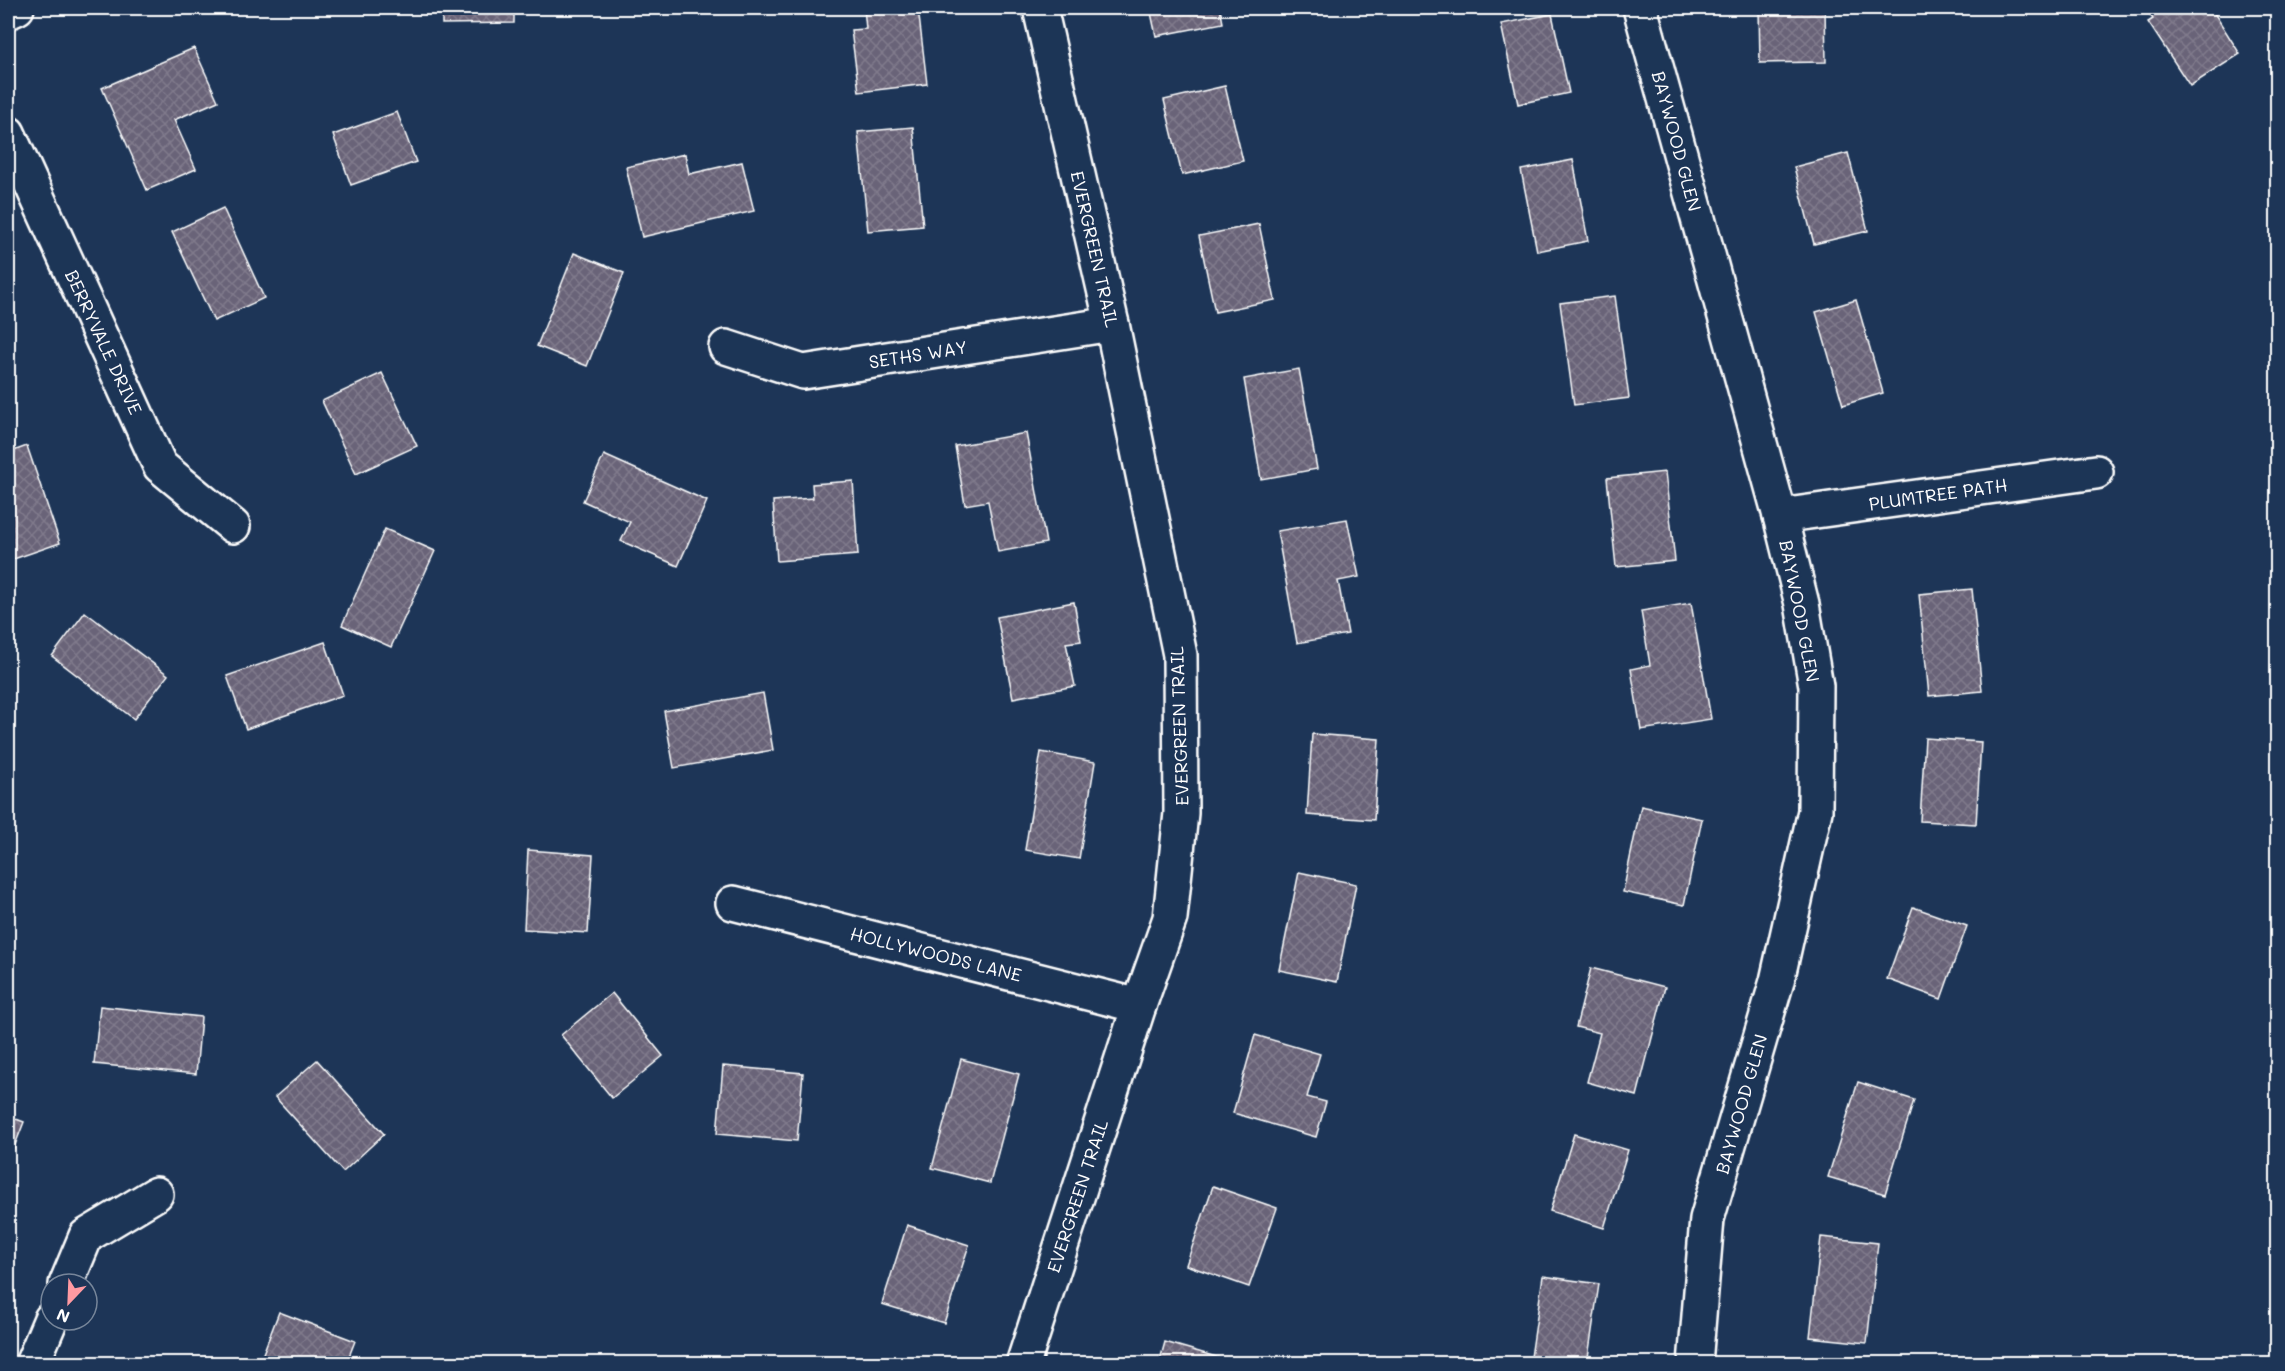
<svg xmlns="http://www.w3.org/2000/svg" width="2285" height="1371" font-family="Mali,sans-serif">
<defs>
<pattern id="building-cross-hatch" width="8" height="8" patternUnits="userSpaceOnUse" patternTransform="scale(1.5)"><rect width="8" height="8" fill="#696378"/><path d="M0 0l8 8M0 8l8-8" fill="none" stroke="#807a8c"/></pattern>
</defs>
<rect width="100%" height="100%" fill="#1d3557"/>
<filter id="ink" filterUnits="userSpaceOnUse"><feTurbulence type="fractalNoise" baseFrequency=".0167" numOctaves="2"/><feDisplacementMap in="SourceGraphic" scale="12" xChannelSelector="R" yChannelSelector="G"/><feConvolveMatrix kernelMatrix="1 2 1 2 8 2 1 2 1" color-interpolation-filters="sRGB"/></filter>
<g filter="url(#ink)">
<g fill="url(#building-cross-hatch)" stroke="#fff" stroke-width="1.5">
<path d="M442,8H514V23L442,24Z"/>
<path d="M864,8H918L927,84L859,92L851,30L866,29Z"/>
<path d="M1150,8H1220L1223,23L1156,36Z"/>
<path d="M1759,8H1825L1826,62L1760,63Z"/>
<path d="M2145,8H2211L2240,54L2190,86L2148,22L2153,19Z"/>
<path d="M1552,14L1569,93L1518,104L1501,24Z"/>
<path d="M194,48L218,101L174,120L196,169L147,190L102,88Z"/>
<path d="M1225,86L1243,161L1182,175L1164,100Z"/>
<path d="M397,112L416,162L351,185L333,135Z"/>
<path d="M913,127L923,226L868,231L858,132Z"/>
<path d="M1848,153L1868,231L1814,244L1794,167Z"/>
<path d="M685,154L689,174L742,162L754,211L642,237L626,167Z"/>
<path d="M1573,160L1588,241L1537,251L1521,170Z"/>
<path d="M223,208L264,298L214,321L172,232Z"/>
<path d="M1259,224L1275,300L1215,312L1199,236Z"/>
<path d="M574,253L624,273L587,366L537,346Z"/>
<path d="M1615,296L1629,398L1574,405L1560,303Z"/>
<path d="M1856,300L1883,393L1843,405L1816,312Z"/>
<path d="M1299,369L1317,469L1261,479L1244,379Z"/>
<path d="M382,373L417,446L356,474L322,401Z"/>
<path d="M1026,433L1046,543L998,552L988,501L965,505L955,446Z"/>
<path d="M27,446L60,543L8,561V453Z"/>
<path d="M604,455L707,501L678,566L621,541L630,522L583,501Z"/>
<path d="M1665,472L1675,561L1616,567L1607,478Z"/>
<path d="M853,481L858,555L777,561L773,501L813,498L812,484Z"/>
<path d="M1347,519L1359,577L1338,581L1348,634L1297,643L1277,531Z"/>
<path d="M385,529L435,551L391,647L342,625Z"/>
<path d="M1972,589L1982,691L1929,696L1919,594Z"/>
<path d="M1074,602L1081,641L1066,643L1075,686L1013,698L997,617Z"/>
<path d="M1691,603L1711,719L1641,730L1631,669L1650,665L1641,611Z"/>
<path d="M85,612L168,675L134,719L52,656Z"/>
<path d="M325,642L343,695L246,729L227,676Z"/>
<path d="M763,693L773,750L674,768L664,711Z"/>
<path d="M1312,734L1379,739L1374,820L1307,815Z"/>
<path d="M1925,738L1981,742L1976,824L1920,821Z"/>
<path d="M1041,752L1095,762L1079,859L1025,850Z"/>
<path d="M1641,806L1702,819L1684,905L1623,892Z"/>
<path d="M528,850L593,855L588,933L524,929Z"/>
<path d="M1299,872L1356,884L1337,982L1279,970Z"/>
<path d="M1913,907L1967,926L1941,999L1887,979Z"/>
<path d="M1591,968L1665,987L1637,1096L1587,1082L1600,1033L1576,1027Z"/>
<path d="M612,993L663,1056L612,1098L561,1035Z"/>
<path d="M100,1006L201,1017L196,1074L94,1064Z"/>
<path d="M1255,1035L1320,1054L1307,1097L1326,1102L1316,1137L1233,1113Z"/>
<path d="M961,1059L1019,1074L990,1183L932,1168Z"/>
<path d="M317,1060L384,1134L343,1172L275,1097Z"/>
<path d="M723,1066L803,1073L797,1141L717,1134Z"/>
<path d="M1858,1082L1914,1100L1885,1194L1828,1177Z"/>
<path d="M8,1116L24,1122L8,1163Z"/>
<path d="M1574,1134L1628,1150L1604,1228L1550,1211Z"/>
<path d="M1213,1186L1277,1208L1249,1287L1186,1265Z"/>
<path d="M907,1225L969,1245L944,1323L882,1304Z"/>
<path d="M1821,1237L1878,1243L1867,1343L1810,1337Z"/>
<path d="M1543,1276L1599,1284L1587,1364H1530Z"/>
<path d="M279,1312L355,1341L346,1364H259Z"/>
<path d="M1165,1342L1230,1361L1229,1364H1159Z"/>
</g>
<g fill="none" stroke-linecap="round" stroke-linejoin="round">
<defs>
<g id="street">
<path d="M1640,8L1780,516L1802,604L1816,686L1815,811L1777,981L1707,1219L1695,1364"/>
<path d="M8,12L17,8"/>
<path d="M8,133L160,466L233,526"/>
<path d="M726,347L803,372L1112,324"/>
<path d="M1780,516L2096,472"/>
<path d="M733,903L1139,1006"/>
<path d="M66,1284L86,1236L156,1194"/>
<path d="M32,1364L51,1319"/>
<path d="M1023,1364L1139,1006L1170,918L1181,813L1180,655L1112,324L1040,8"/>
</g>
</defs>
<use href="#street" stroke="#fff" stroke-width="38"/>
<use href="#street" stroke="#1d3557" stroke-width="33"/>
</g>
</g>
<g text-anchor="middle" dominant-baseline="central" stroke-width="4.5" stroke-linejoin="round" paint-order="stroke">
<g font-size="18" fill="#fff" stroke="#1d3557">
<text transform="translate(1677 141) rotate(75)">BAYWOOD GLEN</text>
<text transform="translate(1095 249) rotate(77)">EVERGREEN TRAIL</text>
<text transform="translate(104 342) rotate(65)">BERRYVALE DRIVE</text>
<text transform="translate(918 354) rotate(-9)">SETHS WAY</text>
<text transform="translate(1938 494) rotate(-8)">PLUMTREE PATH</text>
<text transform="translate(1800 611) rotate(79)">BAYWOOD GLEN</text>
<text transform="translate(1179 726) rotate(-92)">EVERGREEN TRAIL</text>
<text transform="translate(936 954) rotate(14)">HOLLYWOODS LANE</text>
<text transform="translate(1741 1104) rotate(-74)">BAYWOOD GLEN</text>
<text transform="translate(1077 1196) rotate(-72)">EVERGREEN TRAIL</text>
</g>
</g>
<rect width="2285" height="1371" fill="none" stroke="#1d3557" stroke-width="30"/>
<rect x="15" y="15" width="2255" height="1341" fill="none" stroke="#fff" stroke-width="2" filter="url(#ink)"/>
<g transform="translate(69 1302) rotate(203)"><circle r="28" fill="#1d3557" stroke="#77869a" stroke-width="1.5"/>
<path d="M0-4.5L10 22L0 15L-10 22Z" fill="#ff9aa2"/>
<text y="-9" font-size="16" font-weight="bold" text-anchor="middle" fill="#ffffff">N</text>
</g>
</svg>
